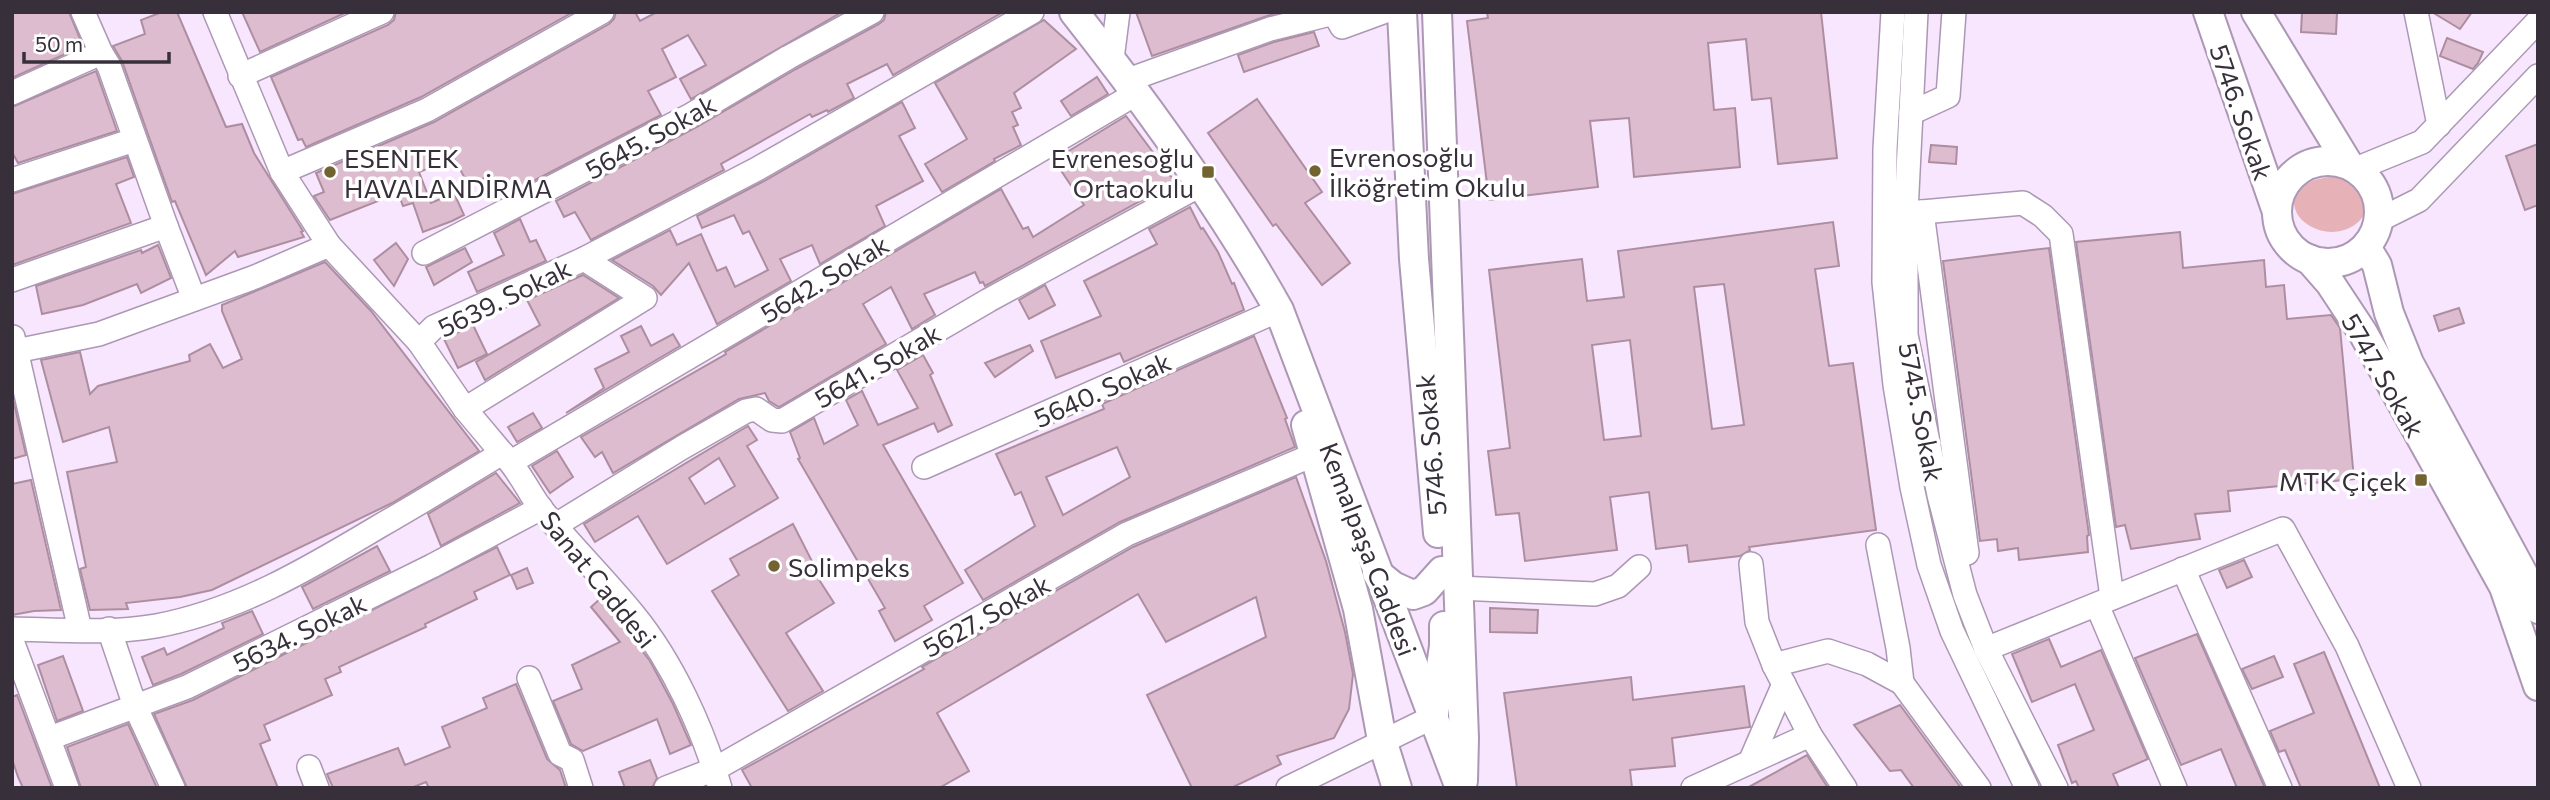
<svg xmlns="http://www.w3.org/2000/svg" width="2550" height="800" font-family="Commissioner,sans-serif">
<rect width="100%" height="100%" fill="#f7e6fe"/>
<path fill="#e6b2b8" d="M2337,176C2403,201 2343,255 2303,221C2298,217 2294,209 2294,202C2297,181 2320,178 2337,176Z"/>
<g fill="#ddbccf" stroke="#ad8ea0" stroke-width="2" fill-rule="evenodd">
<path d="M12,12H69L83,46L12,78Z"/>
<path d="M162,12H177L226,127L242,124L254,153L303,231L301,232L304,237L238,257L235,251L206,275L175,201L172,202L122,61L113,46L145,34L141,20Z"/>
<path d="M242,12H347L260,52Z"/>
<path d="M396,12H573L421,97L306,147L302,139L298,140L271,77L388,25L394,20Z"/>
<path d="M616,12H635L640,21L657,12H842L691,99L680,79L706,65L688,35L662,49L676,77L648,91L661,115L514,191L490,175L469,186L454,158L419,172L431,203L454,193L464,215L452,221L423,232L413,203L403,206L398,193L330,220L314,196L324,192L316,173L434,122L609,24L614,19Z"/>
<path d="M886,12H1003L893,75L887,64L847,84L854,98L828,112L827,110L812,117L810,114L721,164L724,170L591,240L575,212L564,217L556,201L697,127L796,69L879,24L884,20Z"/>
<path d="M1136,12H1279L1152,56Z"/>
<path d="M1487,12H1821L1837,158L1778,164L1771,98L1752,100L1746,39L1708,43L1714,110L1735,108L1740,167L1634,177L1629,118L1590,121L1598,187L1489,200L1467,21L1488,18Z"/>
<path d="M2302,12H2337L2336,34L2301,32Z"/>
<path d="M2432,12H2472L2460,29Z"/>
<path d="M1044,20L1076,49L1014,93L1021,108L1012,112L1018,125L1013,127L1021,145L994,159L995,161L942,192L925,164L967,139L935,83Z"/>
<path d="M1314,32L1319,46L1244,72L1238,55L1274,42Z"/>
<path d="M2447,38L2483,52L2478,63L2473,69L2440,56Z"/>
<path d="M96,71L117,131L18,163L12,152V107Z"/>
<path d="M1097,77L1108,94L1071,116L1061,101Z"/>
<path d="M1257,99L1322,192L1305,203L1350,263L1322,285L1276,224L1273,226L1208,133Z"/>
<path d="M902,102L915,128L899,136L923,181L876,206L885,226L820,264L812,245L780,259L791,281L717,324L689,263L661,295L653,286L612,260L670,230L677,245L701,234L717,271L726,267L735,287L768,270L749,231L743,234L734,215L702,228L697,216L764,181Z"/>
<path d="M1126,116L1175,182L985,286L983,282L980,283L975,272L924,294L935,315L912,329L891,287L863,304L886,344L779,407L769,401L765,393L739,399L613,473L602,452L595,457L581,437L726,354L725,352L1001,189L1023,229L1028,227L1033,237L1084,205L1054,160Z"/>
<path d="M2538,144V205L2525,210L2506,156Z"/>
<path d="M1931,145L1957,147L1956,164L1929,162Z"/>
<path d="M127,157L134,177L116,184L131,223L12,265V194Z"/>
<path d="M1190,207L1201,229L1203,228L1218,252L1232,284L1234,283L1244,310L1124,362L1120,353L1056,378L1041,341L1101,316L1084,281L1157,244L1149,229Z"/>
<path d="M520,219L530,242L536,240L546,261L477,292L468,272L504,255L494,233Z"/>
<path d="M1833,222L1839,266L1815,269L1829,366L1853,363L1876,530L1749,547L1750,550L1740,556L1689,562L1687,545L1656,549L1649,492L1610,497L1617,550L1525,561L1519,513L1496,515L1488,451L1510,448L1489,270L1582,259L1587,301L1624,297L1618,251ZM1724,284L1744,425L1712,429L1694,287ZM1630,340L1641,436L1604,440L1592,345Z"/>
<path d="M2180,232L2183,268L2264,260L2266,287L2284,285L2287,319L2331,315L2340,328L2354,479L2228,491L2230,511L2195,514L2200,539L2131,549L2125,525L2116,527L2076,242Z"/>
<path d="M396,243L408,259L394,286L374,260Z"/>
<path d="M158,245L171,278L141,293L137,284L83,305L42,314L36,286L141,250L142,253Z"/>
<path d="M465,248L472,262L434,285L426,267Z"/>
<path d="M2049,248L2089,535L2087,536L2088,552L2019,560L2018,548L1998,551L1997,539L1980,541L1943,261Z"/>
<path d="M325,262L371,311L479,451L392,503L212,590L180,597L126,603L128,609L90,610L80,569L86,567L67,472L117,462L109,427L63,442L41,360L80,352L90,394L98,386L190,361L189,355L210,344L223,368L242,359L222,311V305Z"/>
<path d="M583,275L619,298L485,380L476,362L540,325L527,300Z"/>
<path d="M1045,285L1055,305L1029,319L1019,300Z"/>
<path d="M2459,308L2464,323L2439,331L2434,316Z"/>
<path d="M473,325L487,354L458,368L444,339Z"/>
<path d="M641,326L651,346L673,334L680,346L566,413L604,388L595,369L629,352L621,336Z"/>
<path d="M1254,336L1287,418L1285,419L1295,447L1120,522L983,600L965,570L1035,526L1021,492L1015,495L996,454L1104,409L1102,404ZM1117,447L1130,477L1063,515L1046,477Z"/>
<path d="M1030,345L1033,351L995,377L985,363Z"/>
<path d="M923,355L933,373L930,375L952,425L938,432L934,423L883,445L963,583L924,606L932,620L895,641L879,611L885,608L798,459L800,458L790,432L814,418L824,444L858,425L846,400L862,391L878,425L918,408L897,370Z"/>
<path d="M14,403L26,455L12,459V404Z"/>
<path d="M533,413L542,428L517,442L508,427Z"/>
<path d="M748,426L757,440L747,446L778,498L667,564L638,516L595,542L584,524ZM719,458L735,486L705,504L689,478Z"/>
<path d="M557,451L573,477L550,493L532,466Z"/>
<path d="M496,473L520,503L441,546L428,514Z"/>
<path d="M1296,477L1326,561L1345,632L1353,674L1349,709L1334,738L1277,756L1281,764L1231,788H1192L1147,695L1266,637L1256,597L1166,642L1138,594L937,713L969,771L939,788H752L742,770L924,669L922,667L1133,547Z"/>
<path d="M31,480L61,610L34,611L12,615V484Z"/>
<path d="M793,524L818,573L816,575L834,603L786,633L823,691L788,711L712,591L739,575L730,559Z"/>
<path d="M377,546L390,571L313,609L302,587Z"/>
<path d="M497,547L510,575L474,592L477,599L425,624L426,627L339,667L341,672L325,679L332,695L264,725L270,740L260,744L278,788H187L154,714L193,700Z"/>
<path d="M2244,560L2252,577L2227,588L2219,570Z"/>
<path d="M527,568L533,583L517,589L511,575Z"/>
<path d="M601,598L650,661L673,704L691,745L670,754L657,719L583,751L571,744L553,701L582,689L572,665L620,642L591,607Z"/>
<path d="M1490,608L1538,610L1537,633L1490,632Z"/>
<path d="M252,611L263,634L181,674L153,685L142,657L164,648L167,655L224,628L222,623Z"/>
<path d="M2197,634L2265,788H2237L2221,749L2181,765L2135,658Z"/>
<path d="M2049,639L2061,667L2101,650L2148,759L2113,774L2119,788H2079L2076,781L2072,783L2058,745L2094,730L2075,684L2032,702L2012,654Z"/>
<path d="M2324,652L2358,734L2380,788H2301L2285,750L2279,752L2270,731L2314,713L2294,664Z"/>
<path d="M63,656L83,711L57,721L38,665Z"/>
<path d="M2274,656L2283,677L2252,689L2242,669Z"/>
<path d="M1631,677L1633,700L1744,686L1750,727L1672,738L1675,766L1630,770L1632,788H1517L1504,693Z"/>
<path d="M516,684L547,759L560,770L566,788H429L426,782L411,788H333L327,774L398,748L405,765L450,747L442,727L487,708L483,698Z"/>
<path d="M17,695L52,788H23L18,777L12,759V697Z"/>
<path d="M1900,705L1961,788H1914L1901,770L1890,771L1854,725Z"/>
<path d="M128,724L157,788H81L67,747Z"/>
<path d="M1807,755L1828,788H1747Z"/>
<path d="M650,760L657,778L652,788H625L619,772Z"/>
</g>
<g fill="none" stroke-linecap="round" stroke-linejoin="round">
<defs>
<g id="minor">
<path d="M215,12L282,172L329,245"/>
<path d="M1893,12L1885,149L1884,282L1895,385L1912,487L1929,565L1952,631L2027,788"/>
<path d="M1916,12L1906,212V335L1939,495L1965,595L1986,649L2056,788"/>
<path d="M2416,12L2439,125"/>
<path d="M1112,59L1118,12"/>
<path d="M240,76L382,12"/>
<path d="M1128,80L1270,29L1334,13L1342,27L1383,12"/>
<path d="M12,93L101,53"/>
<path d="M1911,113L1948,96L1954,12"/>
<path d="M2356,169L2422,142L2538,21"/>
<path d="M282,172L427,110L602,12"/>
<path d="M12,180L134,140"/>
<path d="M1909,212H1922L1967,553"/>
<path d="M1922,212L2023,203L2043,216L2061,234L2112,597"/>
<path d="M2379,220L2419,200L2538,76"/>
<path d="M166,226L194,299"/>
<path d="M424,253L691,115L789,57L872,12"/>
<path d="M12,280L166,226L109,66L101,53L83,12"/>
<path d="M13,337L80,630"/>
<path d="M16,351L99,334L255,277L329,245L419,342"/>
<path d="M465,409L645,298L584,259"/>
<path d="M502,453C519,469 528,492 542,510C571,546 605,579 634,615C673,663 703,729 720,788"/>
<path d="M511,462L1137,93"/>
<path d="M924,467L1279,310"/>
<path d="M556,525L683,447L746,411L756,409L772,420L782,421L989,300L1202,184"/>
<path d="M1878,545L1898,648L1902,683"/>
<path d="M1751,564L1757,622L1774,665L1810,735L1845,788"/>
<path d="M2183,569L2280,788"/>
<path d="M1458,588L1595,594L1618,586L1639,567"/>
<path d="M2097,605L2175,788"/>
<path d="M12,629C60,630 109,634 156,626C237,611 308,569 378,527C420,503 461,478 502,453L465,409L419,342L434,327L584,259L757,169L1032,12"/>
<path d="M109,629L135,706L173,788"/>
<path d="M12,641L67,788"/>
<path d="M1986,649L2283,529L2347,646L2409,788"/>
<path d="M1774,665L1828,651L1867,664L1902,683L1979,788"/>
<path d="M529,678L560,754L572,760L581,788"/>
<path d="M50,738L187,687L432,566L541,508"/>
<path d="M1750,762L1784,684"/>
<path d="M309,767L317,788"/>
<path d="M666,788L715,769L1127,534L1313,455"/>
<path d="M1288,788L1433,717"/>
<path d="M1693,788L1810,735"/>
</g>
<g id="major">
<path d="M1074,12C1149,107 1220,205 1279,310L1460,788"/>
<path d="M1402,12L1414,259L1438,533"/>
<path d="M1437,12L1464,738L1463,781"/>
<path d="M2208,12L2277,212"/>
<path d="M2256,12L2349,165"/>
<circle cx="2328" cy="212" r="51"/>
<path d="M2366,247L2377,265L2389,313L2409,363L2527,581L2538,609"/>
<path d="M2309,259L2330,283L2363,333L2504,587L2538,686"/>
<path d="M1306,425L1358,609L1382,740L1397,788"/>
<path d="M1377,573L1393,586L1413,595L1424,591L1442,571"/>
<path d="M1434,714L1444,646V626"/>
</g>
</defs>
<use href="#minor" stroke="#ac98b4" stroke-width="26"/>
<use href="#major" stroke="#ac98b4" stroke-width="32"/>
<use href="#minor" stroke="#fff" stroke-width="23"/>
<use href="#major" stroke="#fff" stroke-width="28"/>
</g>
<g fill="#726330" stroke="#fff" stroke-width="2.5">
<circle cx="1315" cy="171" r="7"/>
<circle cx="330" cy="172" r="7"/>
<rect x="1201" y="165" width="14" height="14" rx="3.5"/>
<rect x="2414" y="473" width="14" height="14" rx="3.5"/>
<circle cx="774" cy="566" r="7"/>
</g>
<g text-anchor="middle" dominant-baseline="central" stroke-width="7" stroke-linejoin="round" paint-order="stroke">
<g font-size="26" fill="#37303b" stroke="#fff">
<text transform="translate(2242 112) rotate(71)">5746. Sokak</text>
<text transform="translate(650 136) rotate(-29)">5645. Sokak</text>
<text transform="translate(824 278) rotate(-31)">5642. Sokak</text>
<text transform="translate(504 297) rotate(-26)">5639. Sokak</text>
<text transform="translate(877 365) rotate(-30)">5641. Sokak</text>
<text transform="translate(2384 375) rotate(60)">5747. Sokak</text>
<text transform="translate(1102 389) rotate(-24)">5640. Sokak</text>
<text transform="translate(1922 412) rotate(79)">5745. Sokak</text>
<text transform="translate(1430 445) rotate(-95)">5746. Sokak</text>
<text transform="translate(1369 549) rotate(69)">Kemalpaşa Caddesi</text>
<text transform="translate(599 579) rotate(51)">Sanat Caddesi</text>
<text transform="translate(986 615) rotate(-29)">5627. Sokak</text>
<text transform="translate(299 632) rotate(-26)">5634. Sokak</text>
</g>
<g font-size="26" fill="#37303b" stroke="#fff" text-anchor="start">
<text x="1329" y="156">Evrenosoğlu<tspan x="1329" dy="30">İlköğretim Okulu</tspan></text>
<text x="344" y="157">ESENTEK<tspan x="344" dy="30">HAVALANDİRMA</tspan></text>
<text x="1194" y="157" text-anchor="end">Evrenesoğlu<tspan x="1194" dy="30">Ortaokulu</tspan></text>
<text x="2407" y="480" text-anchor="end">MTK Çiçek</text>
<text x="788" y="566">Solimpeks</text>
</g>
</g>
<rect width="2550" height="800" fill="none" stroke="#37303b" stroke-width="28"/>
<path d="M24 52v10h145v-10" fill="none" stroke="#37303b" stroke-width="3.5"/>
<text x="35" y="52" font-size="21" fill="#37303b" stroke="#ffffff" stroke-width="5" paint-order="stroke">50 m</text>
</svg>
